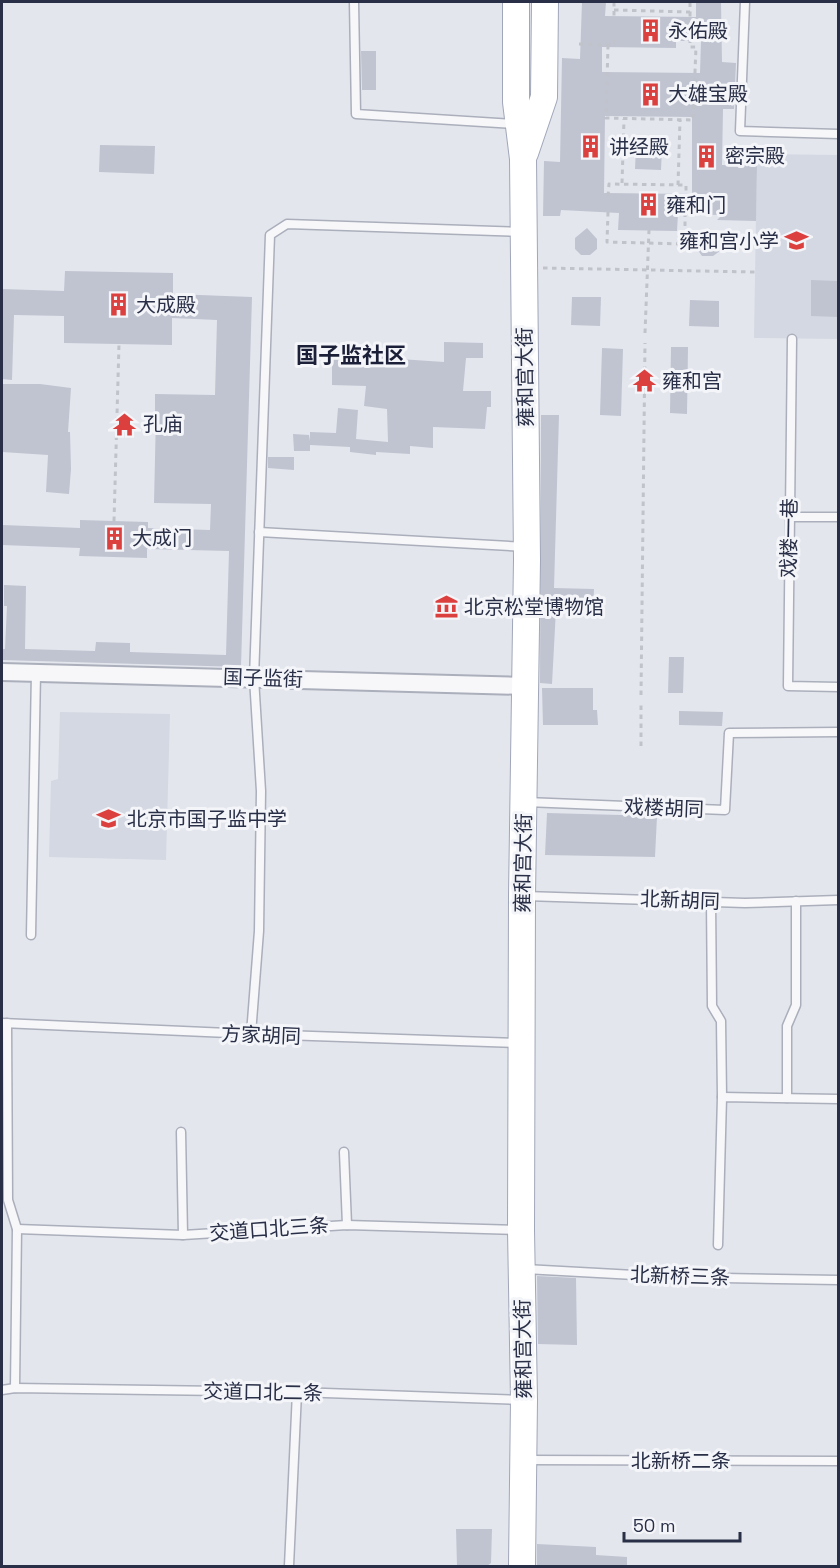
<svg xmlns="http://www.w3.org/2000/svg" width="840" height="1568" font-family="'Space Grotesk','Noto Sans SC',sans-serif">
<rect width="100%" height="100%" fill="#e3e6ed"/>
<g fill="#d4d8e2">
<path d="M757,154L838,155V339L754,338Z"/>
<path d="M60,712L170,714L166,860L49,857L51,781L58,779Z"/>
</g>
<g fill="#c0c4d0" fill-rule="evenodd">
<path d="M582,2H606L605,16L696,17V2H721L722,62L736,63L734,109H723L722,165H757L756,221L717,220L722,215L678,214L677,231L618,230L619,213L561,210L560,216H543L544,161L560,162L562,58L580,59ZM676,41H701L700,73L602,72V47L676,48ZM605,116L692,117V194L604,193Z"/>
<path d="M361,51H376V90H362Z"/>
<path d="M100,145L155,146L154,174L99,172Z"/>
<path d="M636,147L662,148L661,170L635,169Z"/>
<path d="M587,228L597,239V249L590,255H581L575,249V238Z"/>
<path d="M709,228L720,240V251L713,256H702L697,249V240Z"/>
<path d="M65,271L173,273V294L252,297L241,667L2,660V649H5L7,606H4V585L26,586L25,649L95,651L96,642L130,643V652L226,655L229,551L147,549V558L79,556L80,548L2,545V525L80,528V520L148,522V528L210,530L211,504L154,503L156,414H155V394L215,395L217,320L172,318V345L64,343V316L14,315L12,380L2,379V289L64,291Z"/>
<path d="M811,280L838,281V317L811,316Z"/>
<path d="M572,297H601L600,326L571,325Z"/>
<path d="M690,300L719,301V327L689,326Z"/>
<path d="M444,342L483,343V358H466L463,391H491V407H487L485,429L433,427V448L410,446V454L376,452V455L350,452V447L310,445V451H294L293,434L309,435L310,441V432L336,433L338,408L358,410L356,439L388,442L387,409L364,406L366,386L332,385V351H355V350L386,352L385,358L444,362Z"/>
<path d="M671,347H688L687,414L670,413Z"/>
<path d="M602,348L623,349L621,416L600,415Z"/>
<path d="M2,384H40L71,388L68,432H70L71,469L69,494L46,492L48,455L2,452Z"/>
<path d="M541,415H559L554,588L594,589L593,610L556,609L552,684L540,683Z"/>
<path d="M268,457H294V470L268,468Z"/>
<path d="M669,657H684L683,693H668Z"/>
<path d="M542,688H593V710H597L598,725H543Z"/>
<path d="M679,711L723,712L722,726L679,725Z"/>
<path d="M547,813L657,816L655,857L545,855Z"/>
<path d="M537,1276L576,1278L577,1345L538,1344Z"/>
<path d="M456,1529H492L491,1563L487,1566H457Z"/>
<path d="M537,1544L596,1547V1555L627,1557V1566H537Z"/>
</g>
<g fill="none" stroke-linecap="round" stroke-linejoin="round">
<defs>
<g id="lane">
<path d="M354,2L356,114L515,124"/>
<path d="M745,2L740,131L838,134"/>
<path d="M792,339L788,686L838,687"/>
<path d="M789,517H838"/>
<path d="M259,532L526,547"/>
<path d="M526,802L725,810L729,733L838,732"/>
<path d="M525,896L745,903L838,900"/>
<path d="M711,901L712,1006L721,1021L722,1097"/>
<path d="M31,935L36,673"/>
<path d="M2,1023L251,1034L520,1043"/>
<path d="M7,1023L8,1200L17,1229L15,1388"/>
<path d="M251,1034L259,931L261,791L254,678L270,235L287,224L522,232"/>
<path d="M787,1098V1026L796,1005V901"/>
<path d="M181,1132L183,1235"/>
<path d="M344,1152L347,1225"/>
<path d="M17,1229L183,1235L347,1225L517,1230"/>
<path d="M718,1245L722,1097L838,1099"/>
<path d="M525,1269L671,1277L838,1280"/>
<path d="M2,1390L15,1388L297,1392L523,1400"/>
<path d="M527,1460L838,1461"/>
<path d="M289,1566L297,1392"/>
</g>
<path id="street" d="M2,672L524,686"/>
<g id="primary">
<path d="M516,2V102L523,159L527,560L522,896L521,1230L524,1400L522,1566"/>
<path d="M525,153L544,97L545,2"/>
</g>
</defs>
<use href="#lane" stroke="#abafbb" stroke-width="11"/>
<use href="#street" stroke="#abafbb" stroke-width="20"/>
<use href="#primary" stroke="#a1a7ba" stroke-width="28"/>
<g stroke="#c1c3cb" stroke-width="3" stroke-dasharray="4.5 4.5" stroke-linecap="butt">
<path d="M614,2V20"/>
<path d="M614,10L690,12V2"/>
<path d="M690,12V22"/>
<path d="M579,44L614,45V40"/>
<path d="M608,45L606,118L693,120L696,47H690V41"/>
<path d="M622,183L624,119"/>
<path d="M678,185L680,120"/>
<path d="M608,196L609,184L686,185V197"/>
<path d="M608,212L607,242L685,244V214"/>
<path d="M543,268L755,272"/>
<path d="M645,333L649,230"/>
<path d="M114,521L119,344"/>
<path d="M641,695L645,343"/>
<path d="M641,746V702"/>
</g>
<use href="#lane" stroke="#f7f7fa" stroke-width="8"/>
<use href="#street" stroke="#f7f7fa" stroke-width="16"/>
<use href="#primary" stroke="#fff" stroke-width="26"/>
</g>
<defs>
<symbol id="building-bare" viewBox="-9 -9 18 18"><path d="M-4-6H4V6H1V3H-1V6H-4ZM-2.5-4.3h1.7v1.8h-1.7ZM.8-4.3h1.7v1.8H.8ZM-2.5-1h1.7V.8h-1.7ZM.8-1h1.7V.8H.8Z" fill="#db403f" stroke="#f4f5f9" stroke-width="2.5" paint-order="stroke"/></symbol>
<symbol id="school-bare" viewBox="-9 -9 18 18"><path d="M0-5L7-2L0 1L-7-2ZM-4 1L0 2.5L4 1V4Q0 6-4 4Z" fill="#db403f" stroke="#f4f5f9" stroke-width="2.5" paint-order="stroke"/></symbol>
<symbol id="temple-bare" viewBox="-9 -9 18 18"><path d="M0-6L5-2H3V0L6.5 2.5H4V6H1.5V3h-3V6H-4V2.5H-6.5L-3 0V-2H-5Z" fill="#db403f" stroke="#f4f5f9" stroke-width="2.5" paint-order="stroke"/></symbol>
<symbol id="museum-bare" viewBox="-9 -9 18 18"><path d="M0-6L6-3V-2H-6V-3ZM-5-1h2V3h-2ZM-1-1h2V3h-2ZM3-1h2V3H3ZM-6 4H6V6H-6Z" fill="#db403f" stroke="#f4f5f9" stroke-width="2.5" paint-order="stroke"/></symbol>
</defs>
<g fill-rule="evenodd">
<use href="#building-bare" x="634" y="14" width="33" height="33"/>
<use href="#building-bare" x="634" y="78" width="33" height="33"/>
<use href="#building-bare" x="574" y="130" width="33" height="33"/>
<use href="#building-bare" x="690" y="140" width="33" height="33"/>
<use href="#building-bare" x="632" y="188" width="33" height="33"/>
<use href="#school-bare" x="780" y="224" width="33" height="33"/>
<use href="#building-bare" x="102" y="288" width="33" height="33"/>
<use href="#temple-bare" x="628" y="364" width="33" height="33"/>
<use href="#temple-bare" x="108" y="408" width="33" height="33"/>
<use href="#building-bare" x="98" y="522" width="33" height="33"/>
<use href="#museum-bare" x="430" y="590" width="33" height="33"/>
<use href="#school-bare" x="92" y="802" width="33" height="33"/>
</g>
<g text-anchor="middle" dominant-baseline="central" stroke-width="6" stroke-linejoin="round" paint-order="stroke">
<g font-size="20" fill="#292f47" stroke="#f4f5f9" text-anchor="start">
<text x="668" y="31">永佑殿</text>
<text x="668" y="94">大雄宝殿</text>
<text x="609" y="147">讲经殿</text>
<text x="725" y="156">密宗殿</text>
<text x="666" y="205">雍和门</text>
<text x="779" y="241" text-anchor="end">雍和宫小学</text>
<text x="136" y="305">大成殿</text>
<text x="662" y="381">雍和宫</text>
<text x="143" y="424">孔庙</text>
<text x="132" y="538">大成门</text>
<text x="464" y="607">北京松堂博物馆</text>
<text x="127" y="819">北京市国子监中学</text>
</g>
<g font-size="20" fill="#292f47" stroke="#f4f5f9">
<text transform="translate(525 377) rotate(-91)">雍和宫大街</text>
<text transform="translate(789 538) rotate(-89)">戏楼一巷</text>
<text transform="translate(263 678) rotate(2)">国子监街</text>
<text transform="translate(664 808) rotate(2)">戏楼胡同</text>
<text transform="translate(523 863) rotate(-89)">雍和宫大街</text>
<text transform="translate(680 900) rotate(2)">北新胡同</text>
<text transform="translate(261 1035) rotate(2)">方家胡同</text>
<text transform="translate(269 1229) rotate(-4)">交道口北三条</text>
<text transform="translate(680 1276) rotate(2)">北新桥三条</text>
<text transform="translate(523 1349) rotate(-91)">雍和宫大街</text>
<text transform="translate(263 1392) rotate(1)">交道口北二条</text>
<text x="681" y="1461">北新桥二条</text>
</g>
<g font-size="22" font-weight="bold" fill="#1b2038" stroke="#f4f5f9">
<text x="351" y="355">国子监社区</text>
</g>
</g>
<rect width="840" height="1568" fill="none" stroke="#292f47" stroke-width="6"/>
<path d="M624 1532v9h116v-9" fill="none" stroke="#292f47" stroke-width="3"/>
<text x="633" y="1532" font-size="18" fill="#292f47" stroke="#f4f5f9" stroke-width="4.5" paint-order="stroke">50 m</text>
</svg>
